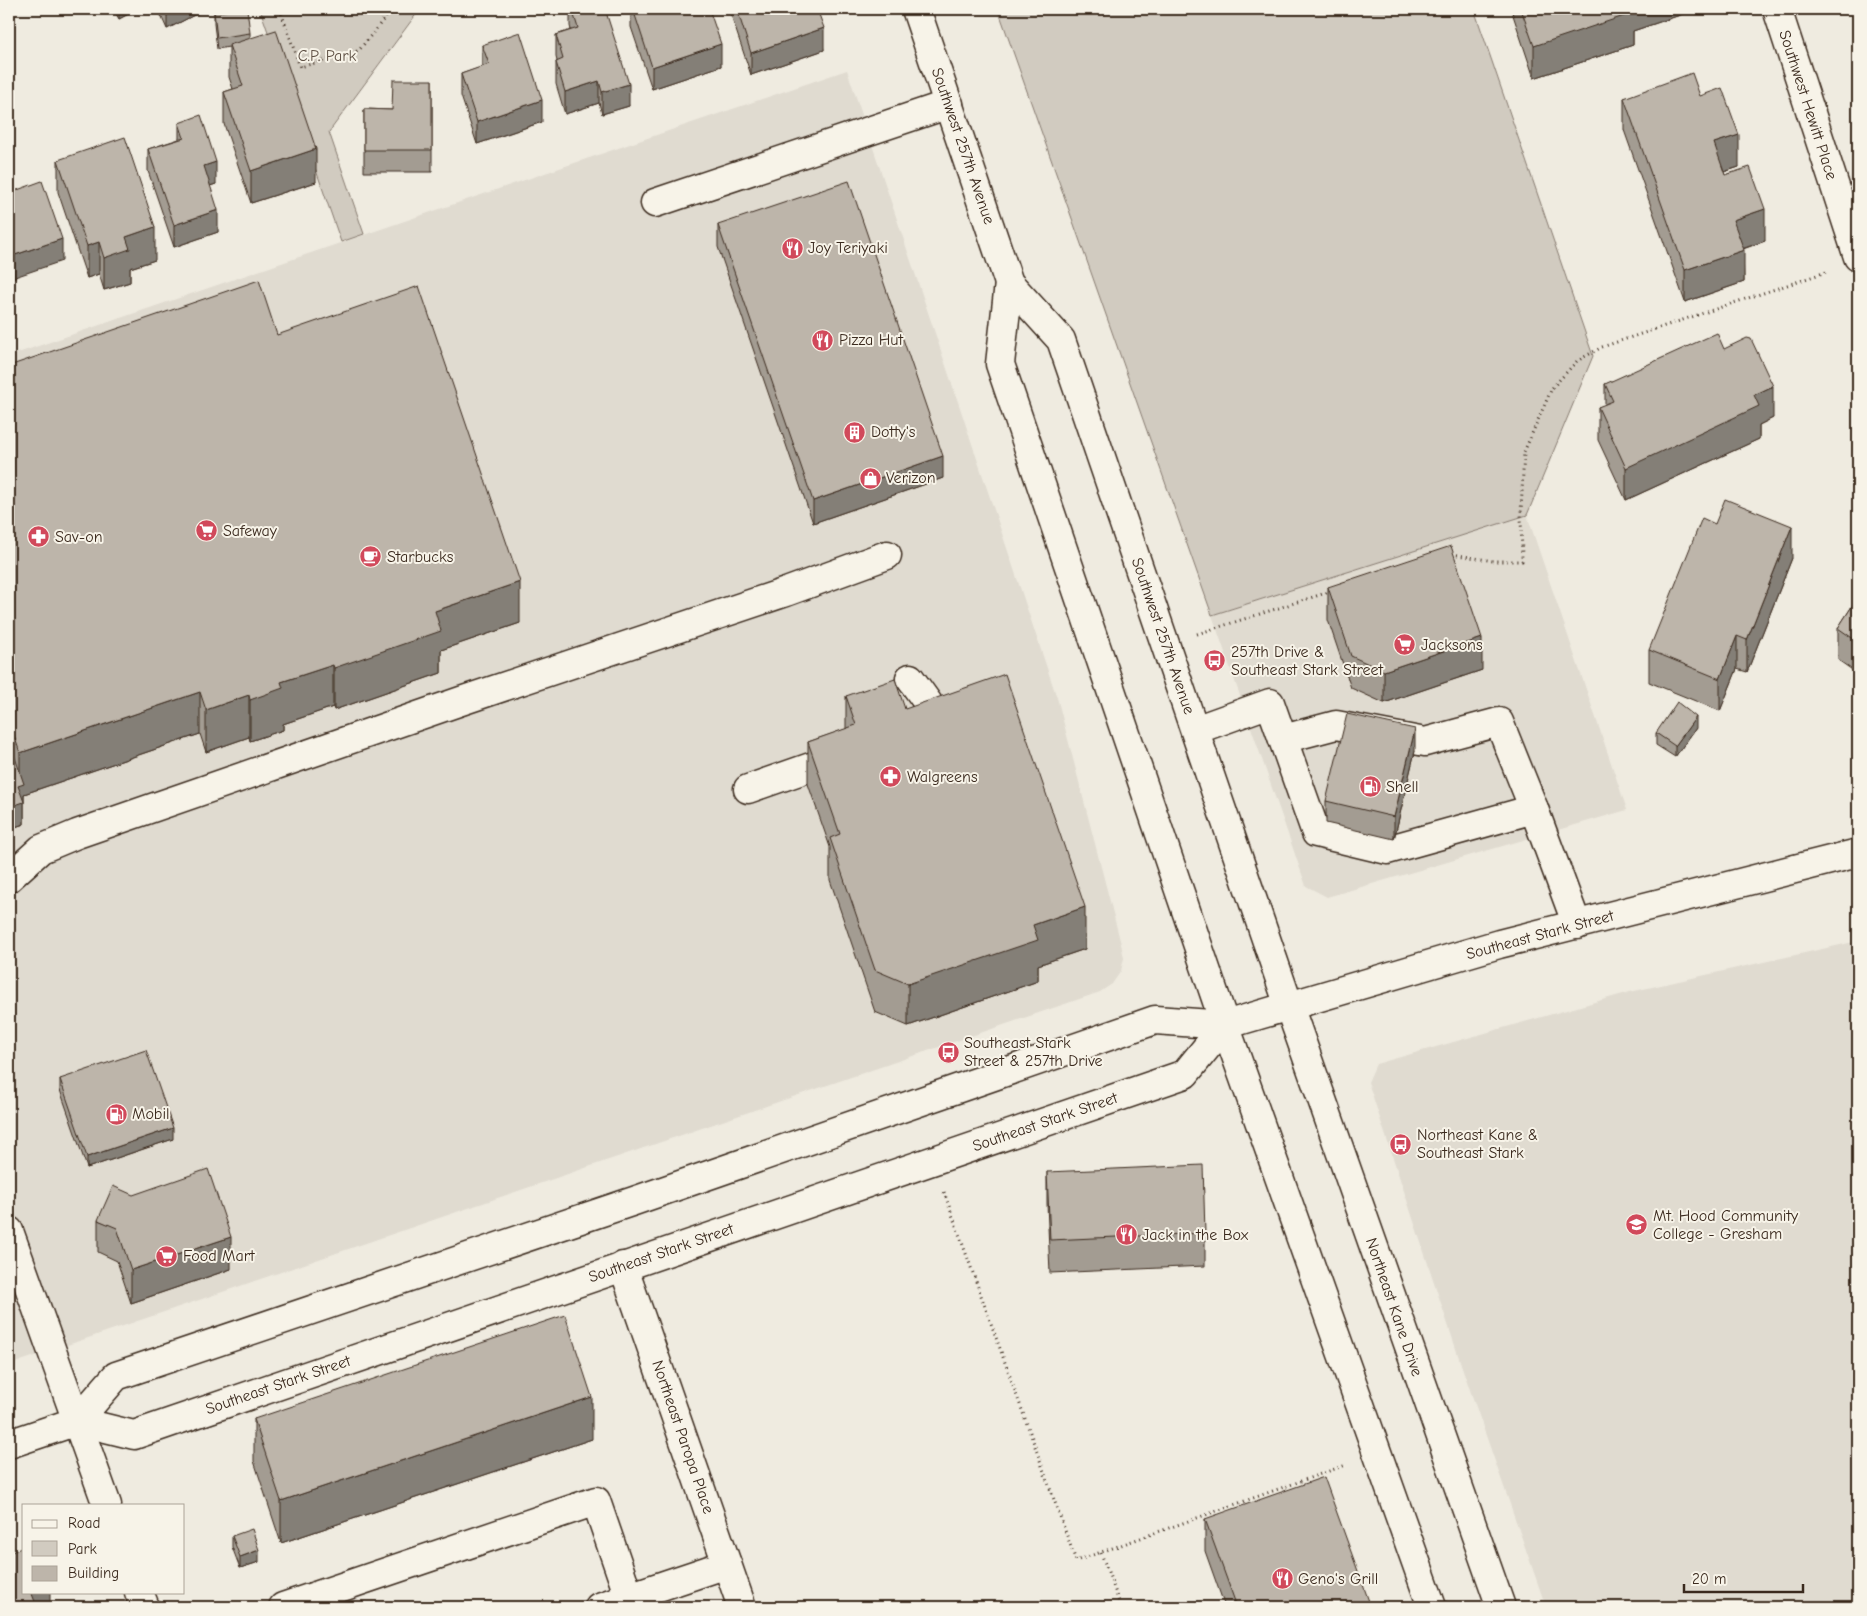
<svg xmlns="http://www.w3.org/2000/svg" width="1867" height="1616" font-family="'Comic Neue',sans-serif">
<rect width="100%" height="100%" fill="#efebe0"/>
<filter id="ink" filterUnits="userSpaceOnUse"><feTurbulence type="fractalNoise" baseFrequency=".02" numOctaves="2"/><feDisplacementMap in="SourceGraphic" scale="10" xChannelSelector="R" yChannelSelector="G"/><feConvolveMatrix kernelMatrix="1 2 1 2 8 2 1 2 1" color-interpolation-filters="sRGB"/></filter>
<g filter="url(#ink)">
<g fill="#e0dbd0">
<path d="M847,70L1058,701L1121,944L1124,958L1121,971L1112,984L1100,992L9,1365V356Z"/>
<path d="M1527,515L1627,810L1327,897L1306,886L1212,615Z"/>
<path d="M1858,941V1607H1546L1462,1367L1368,1082L1376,1064L1630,992Z"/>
</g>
<g fill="#d1cbc0" stroke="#867a6f">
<path d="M260,9H420L329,132L364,234L341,242Z"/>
<path d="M998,9H1474L1593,356L1527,515L1212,615Z"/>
</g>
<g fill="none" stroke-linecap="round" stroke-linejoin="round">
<defs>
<g id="minor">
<path d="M1777,9L1858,257"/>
<path d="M655,203L949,104"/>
<path d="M910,678L928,703L923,721L910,729"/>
<path d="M1195,730L1270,703L1316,833L1387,850L1534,809L1577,925"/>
<path d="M1283,739L1336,725L1425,742L1499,722L1534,809"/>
<path d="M748,789L842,756"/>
<path d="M9,878L41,849L77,834L461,701L786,592L887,555"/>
<path d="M9,1231L107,1505"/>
<path d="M623,1266L742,1607"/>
<path d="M139,1592L145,1607"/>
<path d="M283,1607L596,1501L629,1597"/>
<path d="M599,1607L727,1564"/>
</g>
<g id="major">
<path d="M916,9L1009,283L1061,340L1289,1006L1501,1607"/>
<path d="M1009,283L1000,364L1225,1025L1432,1607"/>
<path d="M77,1421L134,1435L1185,1074L1225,1025"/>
<path d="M9,1444L77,1421L116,1376L634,1201L1155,1020L1225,1025L1499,944L1858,853"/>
</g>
</defs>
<use href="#minor" stroke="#3b2a1e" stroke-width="31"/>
<use href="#major" stroke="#3b2a1e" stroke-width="31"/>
<g stroke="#3b2a1e" stroke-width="3" stroke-dasharray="1 4" stroke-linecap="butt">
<path d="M280,9L300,67L354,53L360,49L392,9"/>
<path d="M1452,554L1493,561H1522L1521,512L1524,452L1552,388L1577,361L1602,347L1826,272"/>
<path d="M1197,634L1332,591"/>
<path d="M944,1192L1076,1561L1346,1465"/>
<path d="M1101,1553L1121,1607"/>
</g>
<use href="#minor" stroke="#f7f3e8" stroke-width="28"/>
<use href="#major" stroke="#f7f3e8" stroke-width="28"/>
</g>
<g fill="#a39c92" stroke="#3b2a1e">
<path d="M113,9H138L119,19Z"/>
<path d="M158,9H206L167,29Z"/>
<path d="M570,9H605L629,106L602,114L599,103L565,114L556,84V62L557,61L556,57V35L571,30L570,26Z"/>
<path d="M631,9H709L721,66L652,89L631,27Z"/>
<path d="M729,9H817L824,50L751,75Z"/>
<path d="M1512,9H1683V14L1633,31V45L1534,78L1512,12Z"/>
<path d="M214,12L250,33V38L316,182L251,203L224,124V92L233,89L229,77V47L217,49L214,24Z"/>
<path d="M482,45L542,122L477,144L461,96V74L482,67Z"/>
<path d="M432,80V172H364V109L392,110Z"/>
<path d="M1700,96L1739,167L1724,172L1725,175L1765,241L1743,249L1744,282L1685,302L1624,130V98Z"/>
<path d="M179,123L216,184L210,186L218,232L174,247L148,171V149L179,139Z"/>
<path d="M58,160L155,260L130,268V282L104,290L99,274L87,278L58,192Z"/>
<path d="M718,225L943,478L813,523L718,247Z"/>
<path d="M277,335L520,623L441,650V673L334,710L333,707L283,724V730L250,741L249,737L206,752L200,734L24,794V824L9,829V366Z"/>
<path d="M1724,349L1773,418L1759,425V439L1626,500L1598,440V407L1605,405V384Z"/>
<path d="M1792,558L1747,672L1737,669L1720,711L1649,682V650Z"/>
<path d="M1328,587L1482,670L1384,703L1351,688L1328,620Z"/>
<path d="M1858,597V674L1838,660V628Z"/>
<path d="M846,696L905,709L1085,949L1038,965V981L908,1026L875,1012L830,880V847L808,784V742L846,729Z"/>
<path d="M1696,728L1675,757L1656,745V733Z"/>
<path d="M1415,751L1394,839L1326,823V801Z"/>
<path d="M60,1079L173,1139L87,1168L60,1090Z"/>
<path d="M1047,1172L1205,1233V1266L1050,1273L1047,1204Z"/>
<path d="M98,1220L231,1269L131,1303L117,1261L98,1252Z"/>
<path d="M254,1419L592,1439L281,1543L254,1461Z"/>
<path d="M1205,1519L1371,1607H1225L1205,1551Z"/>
<path d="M232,1536L259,1562L240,1568L232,1547Z"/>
</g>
<g fill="#847f77" stroke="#3b2a1e">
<path d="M119,9H138L119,19Z"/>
<path d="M167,9H206L167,29Z"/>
<path d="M1629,9H1683V14L1633,31V45L1534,78V46Z"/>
<path d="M824,28V50L751,75V53Z"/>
<path d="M721,44V66L652,89V67Z"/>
<path d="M599,81V103L565,114V92Z"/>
<path d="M629,84V106L602,114V92Z"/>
<path d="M542,100V122L477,144V122Z"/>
<path d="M1739,135V167L1714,175V143Z"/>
<path d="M316,149V182L251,203V171Z"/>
<path d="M216,162V184L204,188V166Z"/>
<path d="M1765,209V241L1733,252V220Z"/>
<path d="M218,210V232L174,247V225Z"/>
<path d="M155,227V260L130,268V282L104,290V258L126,237Z"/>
<path d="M62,239V261L9,279V257Z"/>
<path d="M99,242V274L87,278V246Z"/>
<path d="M1744,250V282L1685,302V270Z"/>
<path d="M1773,386V418L1759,425V439L1626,500V468L1754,395Z"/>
<path d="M943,456V478L813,523V501Z"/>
<path d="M1792,526V558L1747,672V640Z"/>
<path d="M520,582V623L441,650V673L334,710V668L435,611Z"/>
<path d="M1737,636V669L1720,711V679Z"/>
<path d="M1482,638V670L1384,703V671Z"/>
<path d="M333,665V707L283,724V730L250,741V700L281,682Z"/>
<path d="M200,692V734L24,794V824L9,829V807L18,786L20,785V753Z"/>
<path d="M249,695V737L206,752V710Z"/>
<path d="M1696,717V728L1675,757V746Z"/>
<path d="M1415,729V751L1394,839V817Z"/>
<path d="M1085,907V949L1038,965V981L908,1026V984L1033,925Z"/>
<path d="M173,1128V1139L87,1168V1157Z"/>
<path d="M231,1237V1269L131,1303V1270Z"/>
<path d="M592,1397V1439L281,1543V1501Z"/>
<path d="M259,1550V1562L240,1568V1557Z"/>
<path d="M36,1592H50V1607H32V1594Z"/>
</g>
<g fill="#bdb5aa" stroke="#3b2a1e">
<path d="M241,9H247L250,33L217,38L214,12Z"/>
<path d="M572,9H605L629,84L602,92L599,81L565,92L556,62L563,59L556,35L578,28Z"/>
<path d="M633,9H709L721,44L652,67Z"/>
<path d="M737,9H817L824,28L751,53Z"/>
<path d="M1521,9H1632L1633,13L1534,46Z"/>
<path d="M276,30L316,149L251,171L224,92L243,86L229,45Z"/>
<path d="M520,32L542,100L477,122L461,74L489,64L482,45Z"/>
<path d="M1692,73L1700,96L1722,88L1739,135L1714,143L1725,175L1750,167L1765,209L1733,220L1744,250L1685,270L1624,98Z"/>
<path d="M393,80H432V150H364V109L392,110Z"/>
<path d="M201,115L216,162L204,166L218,210L174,225L148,149L184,138L179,123Z"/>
<path d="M125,137L155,227L126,237L130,249L104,258L99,242L87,246L58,160Z"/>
<path d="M42,181L62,239L9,257V193Z"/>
<path d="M849,181L943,456L813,501L718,225Z"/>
<path d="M259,280L277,335L419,286L520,582L435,611L441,631L334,668L333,665L281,682L283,688L250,700L249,695L206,710L200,692L20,753L9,720V366Z"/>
<path d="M1717,333L1724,349L1747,338L1751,339L1773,386L1754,395L1759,406L1626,468L1598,407L1613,401L1605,384Z"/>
<path d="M1725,499L1792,526L1747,640L1737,636L1720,679L1649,650L1702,518L1715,524Z"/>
<path d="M1451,546L1482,638L1384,671L1351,656L1328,587Z"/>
<path d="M1858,597V642L1838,628Z"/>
<path d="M1005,674L1085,907L1033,925L1038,940L908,984L875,970L830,838L840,834L808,742L856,725L846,696L895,679L905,709Z"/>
<path d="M1677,702L1696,717L1675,746L1656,733Z"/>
<path d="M1347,714L1415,729L1394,817L1326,801Z"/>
<path d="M9,740L24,784L18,786L24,802L9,807Z"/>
<path d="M146,1050L173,1128L87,1157L60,1079Z"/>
<path d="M1203,1165L1205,1233L1050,1240L1047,1172Z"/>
<path d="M208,1169L231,1237L131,1270L117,1228L98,1220L113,1186L133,1195Z"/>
<path d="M565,1315L592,1397L281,1501L254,1419Z"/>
<path d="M1324,1477L1371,1607H1237L1205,1519Z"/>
<path d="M252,1529L259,1550L240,1557L232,1536Z"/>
<path d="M24,1547V1592H36L32,1594L37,1607H9V1553Z"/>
</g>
</g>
<defs>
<symbol id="restaurant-disc" viewBox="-11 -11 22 22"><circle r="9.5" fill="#d1495b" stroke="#f7f3e8"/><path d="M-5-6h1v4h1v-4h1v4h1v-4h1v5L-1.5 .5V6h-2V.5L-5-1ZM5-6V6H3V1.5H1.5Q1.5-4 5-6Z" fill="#fff"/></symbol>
<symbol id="building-disc" viewBox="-11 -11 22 22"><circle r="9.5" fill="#d1495b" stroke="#f7f3e8"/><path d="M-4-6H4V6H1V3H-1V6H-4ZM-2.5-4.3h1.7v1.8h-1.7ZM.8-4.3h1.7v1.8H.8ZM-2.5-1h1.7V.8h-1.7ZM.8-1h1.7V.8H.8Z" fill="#fff"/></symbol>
<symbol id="shop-disc" viewBox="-11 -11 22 22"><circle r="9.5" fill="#d1495b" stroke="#f7f3e8"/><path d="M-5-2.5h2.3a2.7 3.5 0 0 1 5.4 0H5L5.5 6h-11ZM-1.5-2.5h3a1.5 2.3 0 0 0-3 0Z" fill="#fff"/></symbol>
<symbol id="supermarket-disc" viewBox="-11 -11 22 22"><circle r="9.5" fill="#d1495b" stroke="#f7f3e8"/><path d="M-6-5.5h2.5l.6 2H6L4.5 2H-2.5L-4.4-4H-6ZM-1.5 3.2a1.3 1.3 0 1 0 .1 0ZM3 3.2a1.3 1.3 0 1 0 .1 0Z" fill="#fff"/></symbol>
<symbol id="pharmacy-disc" viewBox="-11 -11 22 22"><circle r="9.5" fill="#d1495b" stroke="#f7f3e8"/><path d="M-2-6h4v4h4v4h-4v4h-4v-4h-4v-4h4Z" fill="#fff"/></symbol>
<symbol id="cafe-disc" viewBox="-11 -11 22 22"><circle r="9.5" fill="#d1495b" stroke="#f7f3e8"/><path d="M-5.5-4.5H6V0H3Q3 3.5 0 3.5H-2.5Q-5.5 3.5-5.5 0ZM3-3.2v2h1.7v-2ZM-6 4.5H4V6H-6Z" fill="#fff"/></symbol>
<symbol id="bus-disc" viewBox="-11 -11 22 22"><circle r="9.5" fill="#d1495b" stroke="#f7f3e8"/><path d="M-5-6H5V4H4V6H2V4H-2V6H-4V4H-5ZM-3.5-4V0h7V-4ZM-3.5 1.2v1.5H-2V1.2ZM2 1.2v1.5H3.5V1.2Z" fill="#fff"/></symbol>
<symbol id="fuel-disc" viewBox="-11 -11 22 22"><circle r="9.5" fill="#d1495b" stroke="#f7f3e8"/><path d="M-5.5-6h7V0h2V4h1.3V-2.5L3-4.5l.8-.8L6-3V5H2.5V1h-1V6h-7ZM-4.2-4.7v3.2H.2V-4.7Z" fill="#fff"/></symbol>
<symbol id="university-disc" viewBox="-11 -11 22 22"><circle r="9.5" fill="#d1495b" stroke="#f7f3e8"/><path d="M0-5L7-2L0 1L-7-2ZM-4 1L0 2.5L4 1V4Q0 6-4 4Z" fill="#fff"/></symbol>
</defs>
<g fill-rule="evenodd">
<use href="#restaurant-disc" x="780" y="236" width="25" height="25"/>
<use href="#restaurant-disc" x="810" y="328" width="25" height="25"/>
<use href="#building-disc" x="842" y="420" width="25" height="25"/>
<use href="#shop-disc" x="858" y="466" width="25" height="25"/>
<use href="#supermarket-disc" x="194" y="518" width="25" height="25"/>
<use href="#pharmacy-disc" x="26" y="524" width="25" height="25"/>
<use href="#cafe-disc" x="358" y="544" width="25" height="25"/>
<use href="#supermarket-disc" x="1392" y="632" width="25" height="25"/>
<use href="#bus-disc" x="1202" y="648" width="25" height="25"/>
<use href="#pharmacy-disc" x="878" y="764" width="25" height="25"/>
<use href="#fuel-disc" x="1358" y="774" width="25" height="25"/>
<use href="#bus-disc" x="936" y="1040" width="25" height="25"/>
<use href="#fuel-disc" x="104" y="1102" width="25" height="25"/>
<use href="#bus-disc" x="1388" y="1132" width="25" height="25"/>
<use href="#university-disc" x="1624" y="1212" width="25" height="25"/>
<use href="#restaurant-disc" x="1114" y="1222" width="25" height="25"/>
<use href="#supermarket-disc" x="154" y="1244" width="25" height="25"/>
<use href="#restaurant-disc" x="1270" y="1566" width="25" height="25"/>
</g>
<g text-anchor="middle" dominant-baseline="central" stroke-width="4" stroke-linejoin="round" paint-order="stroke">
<g font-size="16" fill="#605246" stroke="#f7f3e8">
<text x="327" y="56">C.P. Park</text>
</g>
<g font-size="16" fill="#3b2a1e" stroke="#f7f3e8">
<text transform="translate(1808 105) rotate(72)">Southwest Hewitt Place</text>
<text transform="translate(963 146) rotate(71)">Southwest 257th Avenue</text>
<text transform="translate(1163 636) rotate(71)">Southwest 257th Avenue</text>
<text transform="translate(1540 935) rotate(-15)">Southeast Stark Street</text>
<text transform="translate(1045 1122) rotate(-19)">Southeast Stark Street</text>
<text transform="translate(661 1253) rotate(-19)">Southeast Stark Street</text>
<text transform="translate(1394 1307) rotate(71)">Northeast Kane Drive</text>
<text transform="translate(278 1385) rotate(-19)">Southeast Stark Street</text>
<text transform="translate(683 1437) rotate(71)">Northeast Paropa Place</text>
</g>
<g font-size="16" fill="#3b2a1e" stroke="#f7f3e8" text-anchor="start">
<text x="808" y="248">Joy Teriyaki</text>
<text x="839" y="340">Pizza Hut</text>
<text x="871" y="432">Dotty's</text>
<text x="886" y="478">Verizon</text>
<text x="223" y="531">Safeway</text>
<text x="55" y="537">Sav-on</text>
<text x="387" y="557">Starbucks</text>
<text x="1421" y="645">Jacksons</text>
<text x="1231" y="652">257th Drive &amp;<tspan x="1231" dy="18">Southeast Stark Street</tspan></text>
<text x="907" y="777">Walgreens</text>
<text x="1386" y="787">Shell</text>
<text x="964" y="1043">Southeast Stark<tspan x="964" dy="18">Street &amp; 257th Drive</tspan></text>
<text x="132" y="1114">Mobil</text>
<text x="1417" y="1135">Northeast Kane &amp;<tspan x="1417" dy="18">Southeast Stark</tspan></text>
<text x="1653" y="1216">Mt. Hood Community<tspan x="1653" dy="18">College - Gresham</tspan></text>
<text x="1142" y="1235">Jack in the Box</text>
<text x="183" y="1256">Food Mart</text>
<text x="1298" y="1579">Geno's Grill</text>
</g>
</g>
<rect width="1867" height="1616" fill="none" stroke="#f7f3e8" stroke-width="30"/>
<rect x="15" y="15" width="1837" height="1586" fill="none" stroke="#3b2a1e" stroke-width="2" filter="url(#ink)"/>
<rect x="22" y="1504" width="162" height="90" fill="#f7f3e8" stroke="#aca397"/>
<rect x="32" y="1520" width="25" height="8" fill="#f7f3e8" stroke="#aca397"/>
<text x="68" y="1528" font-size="15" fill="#3b2a1e">Road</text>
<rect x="32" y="1541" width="25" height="15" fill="#d1cbc0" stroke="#aca397"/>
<text x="68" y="1554" font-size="15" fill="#3b2a1e">Park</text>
<rect x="32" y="1566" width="25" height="15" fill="#bdb5aa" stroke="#aca397"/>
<text x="68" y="1578" font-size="15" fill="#3b2a1e">Building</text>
<path d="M1684 1584v8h119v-8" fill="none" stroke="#3b2a1e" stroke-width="2.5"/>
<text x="1692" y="1584" font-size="15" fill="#3b2a1e" stroke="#f7f3e8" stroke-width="4" paint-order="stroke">20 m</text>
</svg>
